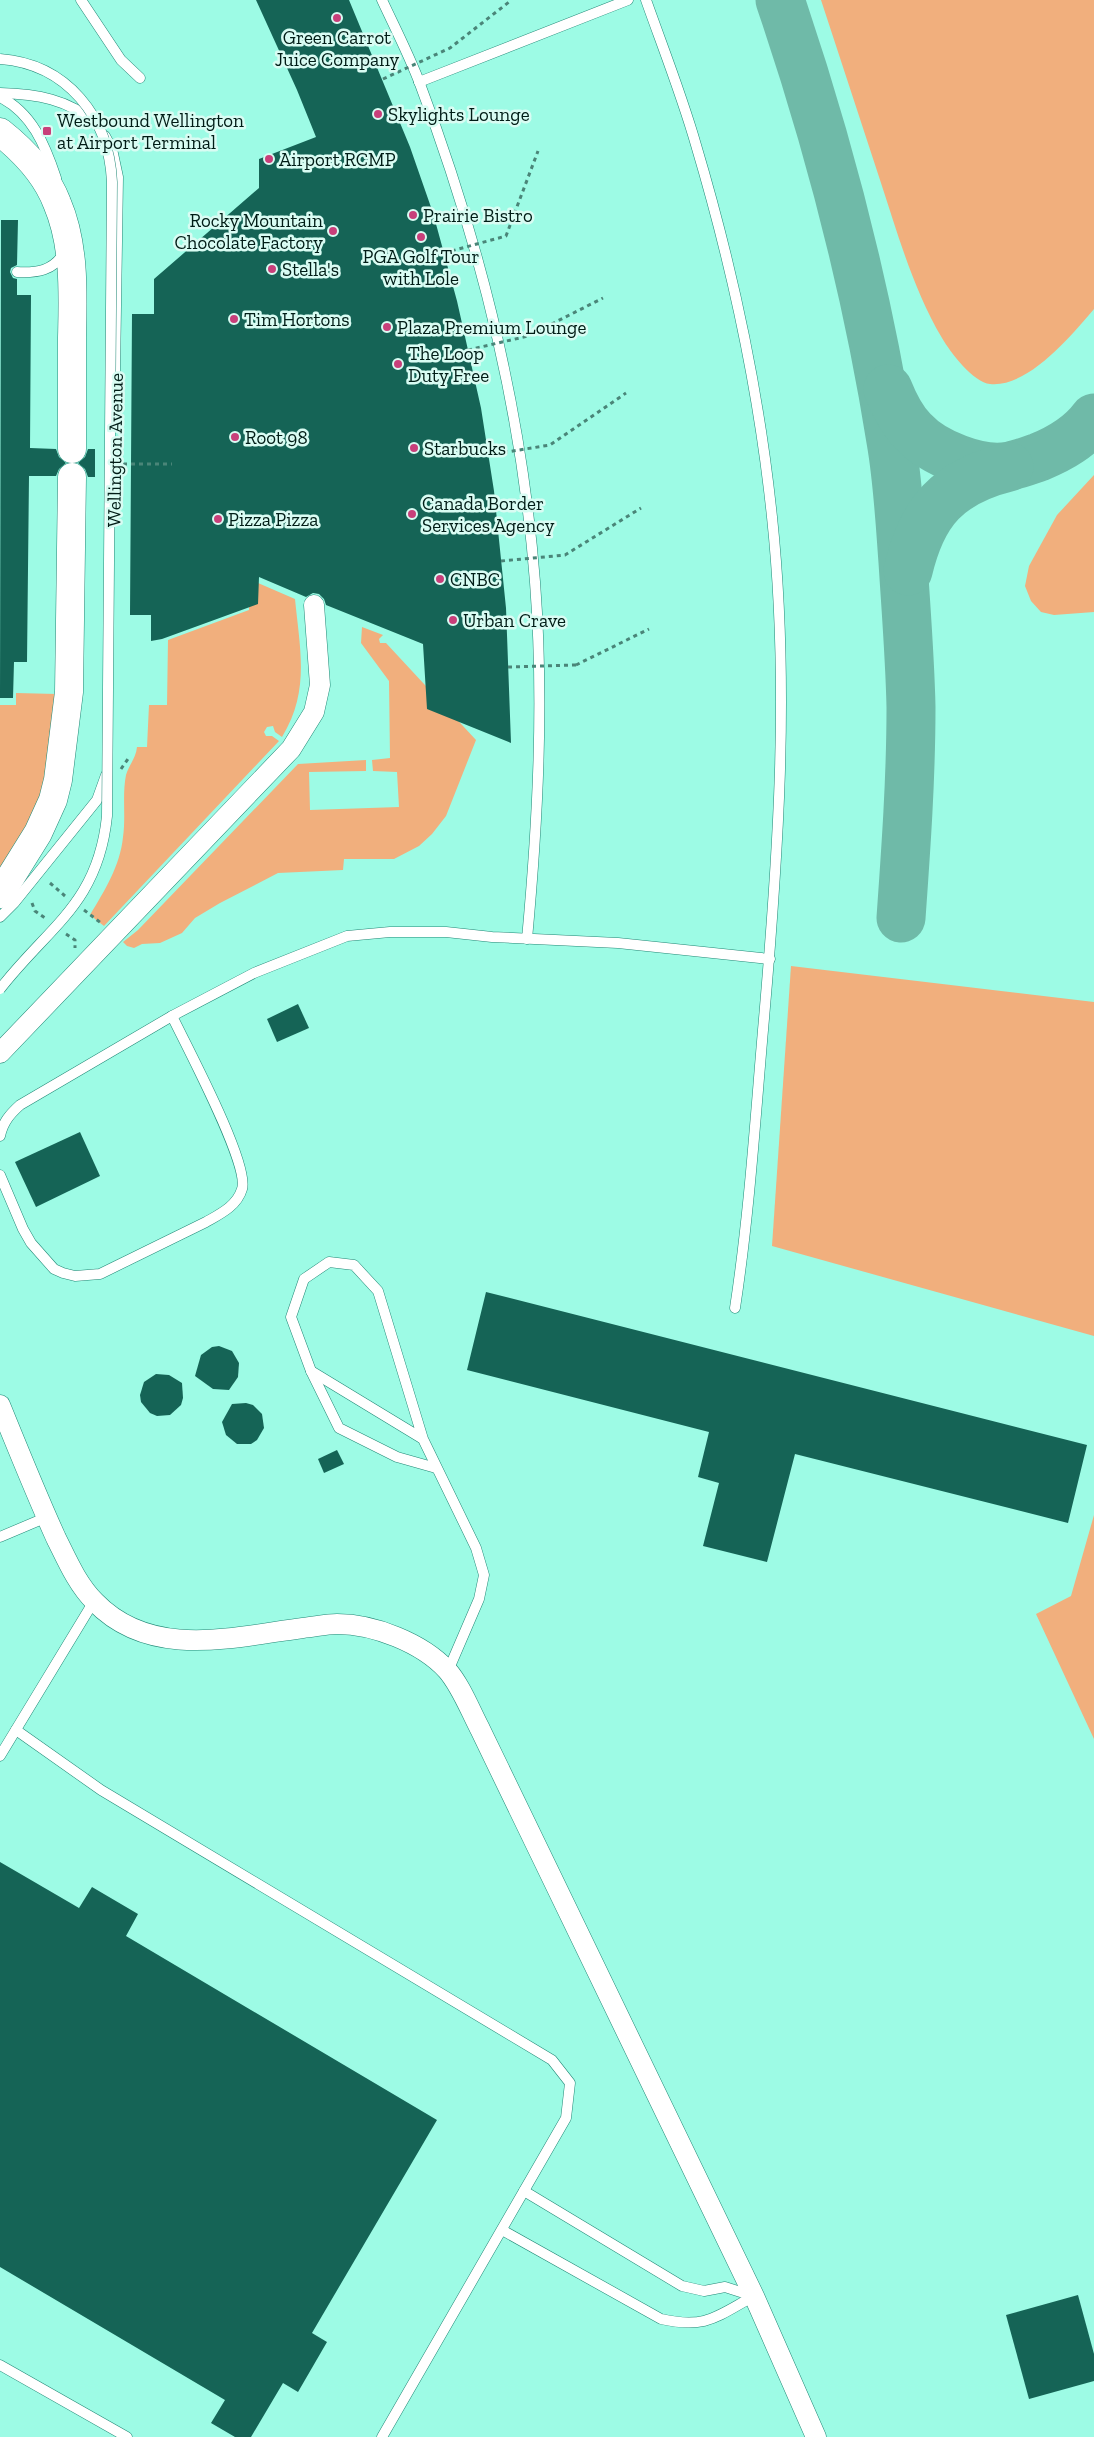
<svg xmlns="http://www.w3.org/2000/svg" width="1094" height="2437" font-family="'Zilla Slab',serif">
<rect width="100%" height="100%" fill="#9dfbe5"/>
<g fill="#f1af7d">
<path d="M821,0H1094V309C1072,335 1028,388 990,384C974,383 950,352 942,338C914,291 898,235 881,183C861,122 841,61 821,0Z"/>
<path d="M1094,475V612L1054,615L1041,612L1031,601L1025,586L1029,566L1057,515Z"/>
<path d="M249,579L295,599C300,650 310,691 282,737L275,732L273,726L267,727L264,732L266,736H272L279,741L104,926L90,915C105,890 120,866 123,837C126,817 122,795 126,775C129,765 136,758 137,747H147L149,705H167L168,640L249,610Z"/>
<path d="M362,627L383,635L379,639L380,643H386L476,740L446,816L432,834L419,846L394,859H344L343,870L278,873L220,903L195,918L182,933L160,943L142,944L134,948L127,946L123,942L138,930L298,764L366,760V771L309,772L310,810L399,807L397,772L373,771L372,760L390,758L389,681L361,643Z"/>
<path d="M16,693L57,694L49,784L0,880V705H16Z"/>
<path d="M791,966L1094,1002V1336L772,1246Z"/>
<path d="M1094,1515V1739L1036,1614L1071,1596Z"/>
</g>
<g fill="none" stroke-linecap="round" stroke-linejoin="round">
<g stroke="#6fbaa8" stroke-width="49">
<path d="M780,0C829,144 867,290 891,441C898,481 900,522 903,562C906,610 910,659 911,707C911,778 906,848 901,918"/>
<path d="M888,389C894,404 901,419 913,431C933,453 980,472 1010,466C1020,464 1030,460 1039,457C1061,448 1080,437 1094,418"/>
<path d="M908,571C922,511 948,482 1009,467"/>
</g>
</g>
<g fill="#156456">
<path d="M256,0H349L410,147L433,213L457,301L481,408L494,491L506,608L511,743L427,709L423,644L326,605L324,599L319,594L313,593L306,597L259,577L258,604L162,639L151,641V615H130L132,314H154V279L259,188V159L316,137L297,90Z"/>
<path d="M1,220H18L17,265L11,268L10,272L13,278L17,279V295H31L30,448L56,449L59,457L66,463L59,469L56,476H29L27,662H14L13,698H0Z"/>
<path d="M88,449H95V477H88L85,469L78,463L85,457Z"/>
<path d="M298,1004L309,1028L277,1042L267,1019Z"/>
<path d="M80,1132L100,1176L36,1207L15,1162Z"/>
<path d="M486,1292L1087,1445L1068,1523L795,1454L767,1562L703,1546L719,1483L698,1477L709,1432L467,1370Z"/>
<path d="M219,1346L232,1351L239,1363L238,1377L229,1390L213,1389L195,1376L201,1355L212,1347Z"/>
<path d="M156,1374L169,1375L182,1383L183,1398L181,1405L170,1415L157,1416L150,1413L141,1402L140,1395L144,1382Z"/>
<path d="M246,1403L253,1405L262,1414L264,1428L257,1440L251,1444H237L226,1435L222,1422L232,1404Z"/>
<path d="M337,1450L344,1464L324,1473L318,1459Z"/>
<path d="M0,1862L79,1908L92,1887L138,1914L126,1936L437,2120L312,2333L327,2342L298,2392L283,2383L251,2437H235L211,2423L225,2400L0,2267Z"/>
<path d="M1078,2295L1094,2354V2381L1029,2399L1006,2315Z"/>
</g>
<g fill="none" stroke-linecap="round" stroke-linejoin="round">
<defs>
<g id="service">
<path d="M81,0L121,60L140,78"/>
<path d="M382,0C395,28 409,55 420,84C480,243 522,412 535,582C544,701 538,820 527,939"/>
<path d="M646,0C663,48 682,96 696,145C732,266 759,391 772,517C790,688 778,859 763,1030C755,1123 749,1216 735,1308"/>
<path d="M419,82L628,0"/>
<path d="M0,93C36,94 69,99 96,124"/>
<path d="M0,97C32,113 45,145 56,178"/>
<path d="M105,136L112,149L118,177L115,371"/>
<path d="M17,272C37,273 53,271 64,253"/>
<path d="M0,917L14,903L97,800L106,775"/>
<path d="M0,1136C3,1122 10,1114 20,1105L172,1016L254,973L347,936L390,932H446L492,937L618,943L770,959"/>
<path d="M0,1175L23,1229L31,1243L54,1269L63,1273L75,1276L100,1274L206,1222C220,1214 237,1206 242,1189C250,1165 186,1045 172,1016"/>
<path d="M311,1371L339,1428L397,1457L436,1468"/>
<path d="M423,1439L311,1371L291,1317L304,1279L329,1262L354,1265L378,1291L423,1439L476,1548L484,1575L479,1599L448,1671"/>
<path d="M0,1537L47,1517"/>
<path d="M16,1730L101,1790L552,2060L570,2083L566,2118L382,2437"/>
<path d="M0,1756L94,1601"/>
<path d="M524,2191L682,2286L704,2291L725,2287L753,2296"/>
<path d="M502,2230L661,2319C706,2329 716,2317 754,2296"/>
<path d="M0,2365L127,2437"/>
</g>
<g id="minor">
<path d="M0,1053L291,749L314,712L320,685L314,605"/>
<path d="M0,1405C18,1449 36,1494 56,1538C67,1560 77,1584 95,1602C151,1660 233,1637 303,1628C314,1627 326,1624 337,1624C374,1624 422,1643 447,1670C461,1686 470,1710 480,1729L754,2296L816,2437"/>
</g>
<g id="secondary">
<path d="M0,132C24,151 46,174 57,203C75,245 73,293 72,338C72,375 72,412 72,449"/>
<path d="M0,894L38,833L53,800L58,780L69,692L72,477"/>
</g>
</defs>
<use href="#service" stroke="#218876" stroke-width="11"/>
<use href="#minor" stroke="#218876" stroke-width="21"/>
<use href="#secondary" stroke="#218876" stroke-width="29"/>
<g stroke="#4a8578" stroke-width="3" stroke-dasharray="4 4" stroke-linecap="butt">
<path d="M123,464H172"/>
<path d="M576,665L649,629"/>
<path d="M121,769L130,756"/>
<path d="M50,883L65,896"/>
<path d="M32,903L35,911L45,918"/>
<path d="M84,910L101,923"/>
<path d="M66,934L75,940V948"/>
</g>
<use href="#service" stroke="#fff" stroke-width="10"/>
<use href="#minor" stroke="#fff" stroke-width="20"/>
<use href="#secondary" stroke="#fff" stroke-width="28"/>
<defs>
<path id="service-bridge" d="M0,59C67,64 109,117 112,182L107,816C98,904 49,926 0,989"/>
</defs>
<use href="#service-bridge" stroke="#218876" stroke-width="11" stroke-linecap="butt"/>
<g stroke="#4a8578" stroke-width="3" stroke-dasharray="4 4" stroke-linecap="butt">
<path d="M383,79L450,48L509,2"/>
<path d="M444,253L506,236L538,151"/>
<path d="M468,350L528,336L603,298"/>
<path d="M488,455L550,445L626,393"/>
<path d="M501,561L565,555L641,508"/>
<path d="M508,667L576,665"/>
</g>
<use href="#service-bridge" stroke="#fff" stroke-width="10"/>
</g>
<g fill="#c83f7a" stroke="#d9fcf3" stroke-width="2">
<circle cx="337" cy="18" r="5"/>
<circle cx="378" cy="114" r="5"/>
<rect x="42" y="126" width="10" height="10" rx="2.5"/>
<circle cx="269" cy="159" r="5"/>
<circle cx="413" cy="215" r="5"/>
<circle cx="333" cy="231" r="5"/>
<circle cx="421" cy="237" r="5"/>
<circle cx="272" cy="269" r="5"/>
<circle cx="234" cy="319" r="5"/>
<circle cx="387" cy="327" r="5"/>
<circle cx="398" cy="364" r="5"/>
<circle cx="235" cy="437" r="5"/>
<circle cx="414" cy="448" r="5"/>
<circle cx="412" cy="514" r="5"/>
<circle cx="218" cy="519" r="5"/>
<circle cx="440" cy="579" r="5"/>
<circle cx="453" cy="620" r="5"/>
</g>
<g text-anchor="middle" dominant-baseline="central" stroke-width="5" stroke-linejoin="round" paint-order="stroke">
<g font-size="19" fill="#001c16" stroke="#d9fcf3" text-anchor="start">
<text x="337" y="37" text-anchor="middle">Green Carrot<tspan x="337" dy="22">Juice Company</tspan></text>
<text x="388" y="114">Skylights Lounge</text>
<text x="57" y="120">Westbound Wellington<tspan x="57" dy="22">at Airport Terminal</tspan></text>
<text x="279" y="159">Airport RCMP</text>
<text x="423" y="215">Prairie Bistro</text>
<text x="323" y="220" text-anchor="end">Rocky Mountain<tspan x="323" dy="22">Chocolate Factory</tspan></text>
<text x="421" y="256" text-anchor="middle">PGA Golf Tour<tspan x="421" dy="22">with Lole</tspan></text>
<text x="282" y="269">Stella's</text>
<text x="244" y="319">Tim Hortons</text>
<text x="397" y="327">Plaza Premium Lounge</text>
<text x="408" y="353">The Loop<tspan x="408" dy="22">Duty Free</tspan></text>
<text x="245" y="437">Root 98</text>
<text x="424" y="448">Starbucks</text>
<text x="422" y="503">Canada Border<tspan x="422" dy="22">Services Agency</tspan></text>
<text x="228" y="519">Pizza Pizza</text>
<text x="450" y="579">CNBC</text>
<text x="463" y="620">Urban Crave</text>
</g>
<g font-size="19" fill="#001c16" stroke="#d9fcf3">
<text transform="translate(115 450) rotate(-89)">Wellington Avenue</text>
</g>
</g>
</svg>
